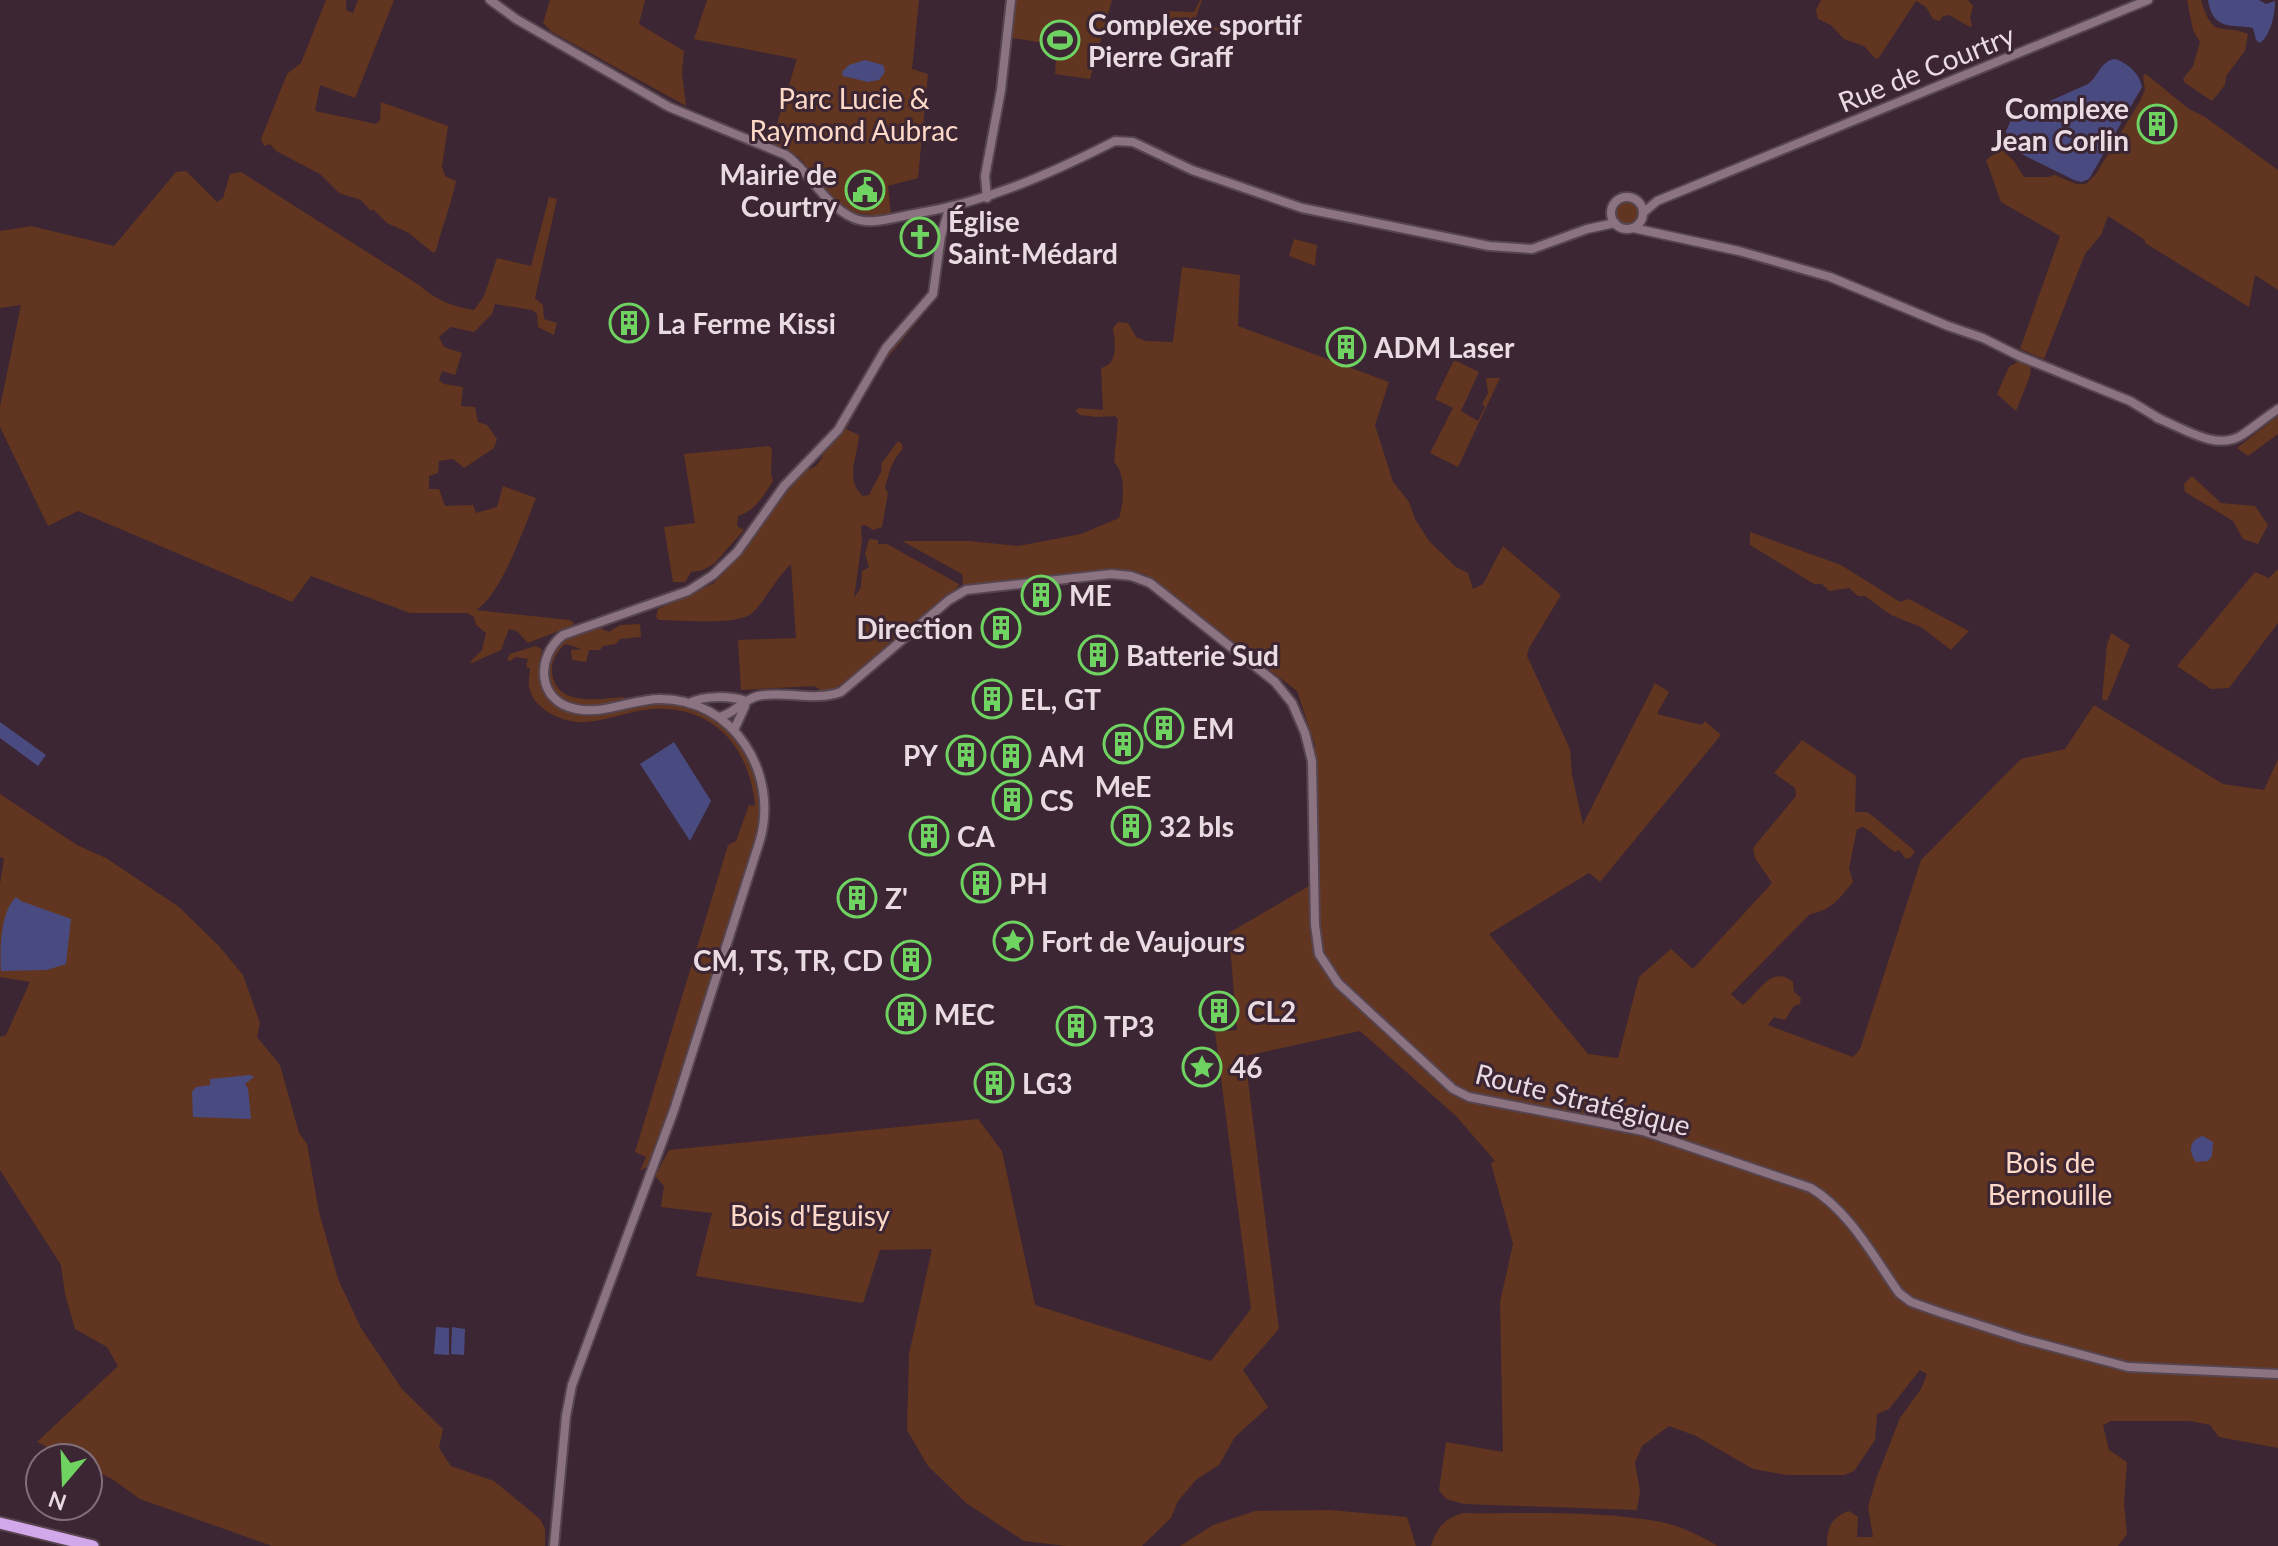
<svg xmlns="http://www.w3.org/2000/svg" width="2278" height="1546" font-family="Lato,sans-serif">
<rect width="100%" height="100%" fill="#3c2633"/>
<g fill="#61351f">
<path d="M326,0H346V10L353,13L358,0H394L355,98L320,85L315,111L376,124L380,120L381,102L448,126L442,167L445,176L456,181C451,206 442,226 436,251L433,253L409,233L387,223L373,209L371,211L361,200L339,193L320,174L276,151L270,144L264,146L261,139L287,74L301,63Z"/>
<path d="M550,0H645L639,24L684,51L682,73L686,106L552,32L543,23Z"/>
<path d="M707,0H919L912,69L928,74L918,178L888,186L891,215C876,217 865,214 852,213L829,193L799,157L771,143L797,59L694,39Z"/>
<path d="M1015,0H1112L1090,79L1055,74L1057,45L1012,38Z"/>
<path d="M1200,0H1202L1195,20L1216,28L1236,31L1234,36L1211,29L1209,35L1186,30L1183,22L1168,20L1166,26L1161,23L1162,11L1194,12Z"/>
<path d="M1821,0H1968L1973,6L1970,18L1972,25L1970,27L1949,15L1942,17L1940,21L1933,19L1926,7L1916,1L1878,59L1875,58L1864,46L1844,39L1831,25L1818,19L1816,10Z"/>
<path d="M2187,0H2201C2213,41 2222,23 2248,34L2245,51L2226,76L2225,85L2212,101L2185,83L2183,79L2193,66L2200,42L2193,30Z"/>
<path d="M2146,74L2189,109L2205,117L2278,170V290L2255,275L2249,307L2145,243V240L2108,216L2101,235L2085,254L2044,359L2020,349L2060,236L2001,202L1986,160L2001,149L2014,161L2024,177H2048L2055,175L2076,184H2086L2096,174L2140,101L2145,90L2143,76Z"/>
<path d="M186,171L217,202L223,198L230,174L241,172L419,285C436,300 451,306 474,310L484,296L497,258L531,266L549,197L557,199L535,298L543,305L544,319L557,323L554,335L538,327L537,314L532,310L495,304L492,314L474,332L451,327L439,337L444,347L462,353L455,375L442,371L439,380L444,384L463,387L461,406L475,407L478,422L487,425L497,439L494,448L464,468L453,459L439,461L438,473L429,476V489H439L445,506L473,505L476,513L497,507L503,486L536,498C525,525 501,596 476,610L569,620L573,622L574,625L528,643L517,631L509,629L501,650L472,663L470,662L482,650L486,633L476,625L474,617L467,613H410L311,576L292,602L78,511L48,526L0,427V407L21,305L0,308V231L31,226L114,246L176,172Z"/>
<circle cx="1627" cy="213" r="12"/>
<path d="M991,210L993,225L948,227L950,221L953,224L978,217L977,213Z"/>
<path d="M1294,239L1317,245L1315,266L1289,256Z"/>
<path d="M1182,267L1240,275L1238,326L1389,382L1375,425L1393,482L1409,502L1415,519L1429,541L1456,567L1468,573L1473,589L1483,584L1503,546L1561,595L1529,648L1527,656L1570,749L1572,775L1583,824L1655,683L1669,692L1657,714L1702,725L1705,721L1721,735L1600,882L1589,873L1489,934L1588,1054L1618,1058L1639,977L1671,949L1693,969L1772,883L1755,858L1753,848L1796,796L1795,788L1774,773L1802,740L1856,776L1855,812H1867L1874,817L1915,851L1911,857L1906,859L1899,850L1895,852C1883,844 1875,834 1863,827L1857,829L1849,868L1853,882C1839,899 1832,910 1810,914L1731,994L1743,1005C1759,992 1772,964 1793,982L1794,992L1801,998L1800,1004L1794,1006L1785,1020L1774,1017L1768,1025L1853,1057L1860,1049L1921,860L2021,759L2065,749L2094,705L2223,784L2264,790L2278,759V1448L2219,1437L2210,1425L2190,1421H2111L2103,1425L2109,1450L2127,1462L2124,1503L2127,1534L2118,1546H1827C1827,1528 1831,1517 1849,1511L1858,1517L1857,1537H1873L1868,1507L1876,1479L1900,1418L1921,1389L1927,1374L1920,1370L1889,1409L1877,1414L1875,1440L1854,1471L1844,1475H1787L1753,1469L1696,1436L1669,1426L1642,1446L1635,1463L1640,1491L1637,1510L1464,1504L1446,1499L1439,1490L1446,1442L1503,1452L1500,1302L1513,1244L1491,1163L1495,1161L1456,1116L1360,1031L1245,1056L1279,1329L1243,1370L1268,1407L1235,1437L1219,1465L1197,1479L1178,1501L1171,1518L1142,1546H1066L1024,1541L966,1503L928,1466L907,1430L909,1354L932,1249L880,1250L863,1303L696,1276L712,1213L661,1207L664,1186L655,1176L669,1150L978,1119L1002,1151L1035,1305L1211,1361L1251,1309L1215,1032L1237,1030L1229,933L1314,883L1315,745L1297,691L1145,574L1103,570L963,585L962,574L902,541H969L1018,546L1081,534L1119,518C1124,502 1126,473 1114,462L1118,419L1115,416L1097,417L1080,415L1075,411L1079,408L1103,410L1101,368C1119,364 1115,343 1113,328L1118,322L1128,323L1136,337L1146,341L1173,342Z"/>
<path d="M928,304L931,305L879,368L846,429L859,435C858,456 844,480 863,496L869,495L882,470L881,464L898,441L902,444L903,449C891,461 889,473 885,488L888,493L882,527L873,530L865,525L861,526L862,541L854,598L861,587L862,571L869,567L865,554L869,539L878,540V544H887L959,584L957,588L853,677L833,689L822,691L814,686L741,690L738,640L796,638L791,564C775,579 766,600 752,613C738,626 679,620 659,620L656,617L658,609L714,583L739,556L751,540L754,529L782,495L805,471L816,466L822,458L823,452L832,442L882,358Z"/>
<path d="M1454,360L1479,372L1461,411L1478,421L1485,407L1482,404L1488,393L1486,378H1500L1458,467L1430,453L1453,408L1435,399Z"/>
<path d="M2019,361L2031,365L2030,376L2016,411L1997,394L2009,367Z"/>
<path d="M2278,416V434L2248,456L2237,448Z"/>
<path d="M769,446L772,450L771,474L773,481C763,496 756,510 738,516L737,526L744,530L714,564L703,570L691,572L685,582H673L664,527L695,523L684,454Z"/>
<path d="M2192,476L2221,503L2255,506L2268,525L2258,544L2243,539L2233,521L2185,492L2184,484Z"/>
<path d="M1750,532L1841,565L1900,602L1909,599L1969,631L1951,650L1921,627L1891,615L1865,596H1858L1849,588L1829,591L1822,584H1814L1750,545Z"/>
<path d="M2278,569V623L2229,688L2211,689L2177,666L2255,572L2269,578Z"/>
<path d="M640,624L641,637L620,639L616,644L603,646L600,650H589L586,662L572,660L571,650L582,649L565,644C557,652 551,661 552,672C555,707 599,699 623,697L626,700L587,707L570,704L562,700L550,686L548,659L562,640L598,627L609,632L620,625Z"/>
<path d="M2111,633L2130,645L2107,701L2102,699L2107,645Z"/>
<path d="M535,646L542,649C539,666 537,681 548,696C574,731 621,703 657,702C685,701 720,716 737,739C750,757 761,778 762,800C764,836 747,873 736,906C709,994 680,1081 648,1166L640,1171L646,1157L635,1152L728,845L736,841L749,805L755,806C750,748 714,705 652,709C630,711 609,720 586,722C565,724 532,710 529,686C528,681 530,673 530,668L526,667L528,659L515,657L511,661L507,660L510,654Z"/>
<path d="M0,794L77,845L106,858L179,907L219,946L243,975L260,1023L257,1037L280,1065L299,1133L307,1144L319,1212L338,1279L361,1328L402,1389L443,1429L439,1448L451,1466L494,1481L540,1519L545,1529V1546H272L140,1499L112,1479L88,1467V1458H70L37,1442L118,1366L107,1347L75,1329L65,1294L61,1265L0,1170V1037L6,1035L30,982L0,977V884L4,858L0,857Z"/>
<path d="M1330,1510L1407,1517L1416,1546H1180L1213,1525L1255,1511Z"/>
<path d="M1463,1513C1528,1514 1597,1510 1661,1522C1681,1526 1700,1536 1718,1546H1431C1437,1527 1444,1519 1463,1513Z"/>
</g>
<g fill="#494b80">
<path d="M2208,0H2259L2266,4L2275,1C2275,14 2271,35 2260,43L2256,40L2253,28C2231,24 2213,31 2208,0Z"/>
<path d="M2115,59C2128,63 2140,74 2142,87L2089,179L2081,182L2074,180L2017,152L2007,139L2006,131L2012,118L2088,84C2099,76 2100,61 2115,59Z"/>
<path d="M865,60L883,65L885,72L879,80L868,82L843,76L842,72L849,65Z"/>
<path d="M0,722L46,755L38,766L0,738Z"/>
<path d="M674,742L711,801L690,841L640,764Z"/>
<path d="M16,897L21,901L71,919L66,964L47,970L1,971C0,948 0,913 16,897Z"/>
<path d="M250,1075L254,1077L245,1084L248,1088L251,1119L193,1117L192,1092L196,1087L210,1085V1079Z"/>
<path d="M2203,1136L2213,1142L2212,1156L2208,1161L2196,1162C2188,1151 2189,1140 2203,1136Z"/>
<path d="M436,1327L449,1328V1355L434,1354Z"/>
<path d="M452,1327L465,1329L464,1355L451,1354Z"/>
</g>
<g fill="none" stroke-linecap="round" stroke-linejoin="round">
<defs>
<g id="secondary">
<path d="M490,0L516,19L669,107L786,155C811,173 823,204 853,218C871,226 895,217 914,214C987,202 1050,174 1115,141L1133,142L1192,170L1302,208L1489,246L1532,249L1587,229L1615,223"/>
<circle cx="1627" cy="213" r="16"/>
<path d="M987,198L985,176L1001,90L1011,0"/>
<path d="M1643,213L1657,201L2148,0"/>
<path d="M1633,228L1739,251L1830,277L1948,326L1983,338L2019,356L2130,401L2160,419"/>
<path d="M2157,418C2182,427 2216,452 2242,435C2254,427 2266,417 2278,409"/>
<path d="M689,703C704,695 731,696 746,701"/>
<path d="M719,717C733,715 742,700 758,696C785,690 814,702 841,692L949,600L966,590L1111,574L1131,576L1150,583L1275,682L1292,703L1305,733L1312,761L1315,925L1319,954L1338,983L1453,1089L1469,1097L1643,1131L1811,1188C1850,1212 1873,1256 1899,1293L1911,1302L1942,1313L2023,1339L2128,1367L2278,1374"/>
<path d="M734,730L745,706"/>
<path d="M554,1546L566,1416L572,1385L674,1110L760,840C779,773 734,699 660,699C632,699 604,715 576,709C537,702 535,657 563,635L688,591L713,575L737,552L784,486L838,430L886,348L933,294L941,236L949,209"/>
</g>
<path id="highway" d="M0,1523L93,1546"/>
</defs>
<use href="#secondary" stroke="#56444e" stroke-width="12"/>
<use href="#highway" stroke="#56444e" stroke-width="15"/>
<use href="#secondary" stroke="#8c7381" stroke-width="8"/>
<use href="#highway" stroke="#d1a8ea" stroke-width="11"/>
</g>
<defs>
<symbol id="stadium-ring" viewBox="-11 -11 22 22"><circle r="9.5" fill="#3c2633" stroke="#6ed360" stroke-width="1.5"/><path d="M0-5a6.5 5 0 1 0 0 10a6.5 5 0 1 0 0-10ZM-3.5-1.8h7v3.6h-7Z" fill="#6ed360"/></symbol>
<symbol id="building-ring" viewBox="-11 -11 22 22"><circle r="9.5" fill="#3c2633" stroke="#6ed360" stroke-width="1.5"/><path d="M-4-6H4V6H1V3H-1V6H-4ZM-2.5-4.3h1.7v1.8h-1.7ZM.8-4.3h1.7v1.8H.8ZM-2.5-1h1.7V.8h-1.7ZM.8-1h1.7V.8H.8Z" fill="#6ed360"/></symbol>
<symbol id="civic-ring" viewBox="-11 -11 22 22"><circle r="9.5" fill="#3c2633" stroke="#6ed360" stroke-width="1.5"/><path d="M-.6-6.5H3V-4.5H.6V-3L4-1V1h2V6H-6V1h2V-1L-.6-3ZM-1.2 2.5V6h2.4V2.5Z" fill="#6ed360"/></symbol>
<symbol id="church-ring" viewBox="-11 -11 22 22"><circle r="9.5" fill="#3c2633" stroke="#6ed360" stroke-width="1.5"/><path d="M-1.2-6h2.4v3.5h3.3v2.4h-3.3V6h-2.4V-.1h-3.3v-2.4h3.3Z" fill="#6ed360"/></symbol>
<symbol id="sight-ring" viewBox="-11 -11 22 22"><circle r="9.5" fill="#3c2633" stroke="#6ed360" stroke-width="1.5"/><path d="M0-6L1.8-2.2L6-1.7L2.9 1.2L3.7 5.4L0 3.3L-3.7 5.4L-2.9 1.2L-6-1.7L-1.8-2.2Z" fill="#6ed360"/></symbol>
</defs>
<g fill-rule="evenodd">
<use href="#stadium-ring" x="1038" y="18" width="44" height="44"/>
<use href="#building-ring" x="2135" y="102" width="44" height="44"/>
<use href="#civic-ring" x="843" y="168" width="44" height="44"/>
<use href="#church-ring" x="898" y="215" width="44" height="44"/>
<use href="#building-ring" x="607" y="301" width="44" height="44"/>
<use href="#building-ring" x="1324" y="325" width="44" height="44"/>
<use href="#building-ring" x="1019" y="573" width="44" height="44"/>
<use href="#building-ring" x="979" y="606" width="44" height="44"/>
<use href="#building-ring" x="1076" y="633" width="44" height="44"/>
<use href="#building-ring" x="970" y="677" width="44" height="44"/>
<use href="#building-ring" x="1142" y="706" width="44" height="44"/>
<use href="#building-ring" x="1101" y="722" width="44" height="44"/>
<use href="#building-ring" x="944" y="733" width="44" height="44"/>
<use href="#building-ring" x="989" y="734" width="44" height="44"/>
<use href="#building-ring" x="990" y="778" width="44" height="44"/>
<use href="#building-ring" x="1109" y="804" width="44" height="44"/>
<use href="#building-ring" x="907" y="814" width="44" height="44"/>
<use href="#building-ring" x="959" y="861" width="44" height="44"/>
<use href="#building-ring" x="835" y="876" width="44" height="44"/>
<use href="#sight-ring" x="991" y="919" width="44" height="44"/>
<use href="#building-ring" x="889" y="938" width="44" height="44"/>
<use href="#building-ring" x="1197" y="989" width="44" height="44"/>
<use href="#building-ring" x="884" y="992" width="44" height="44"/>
<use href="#building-ring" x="1054" y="1004" width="44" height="44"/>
<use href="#sight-ring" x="1180" y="1045" width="44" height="44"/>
<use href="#building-ring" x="972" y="1061" width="44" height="44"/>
</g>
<g text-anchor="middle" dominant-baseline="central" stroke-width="6" stroke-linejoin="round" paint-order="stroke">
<g font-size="28" font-weight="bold" fill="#eadbe3" stroke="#3c2633" text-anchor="start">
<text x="1088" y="24">Complexe sportif<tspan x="1088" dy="32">Pierre Graff</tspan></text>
<text x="2129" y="108" text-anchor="end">Complexe<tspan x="2129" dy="32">Jean Corlin</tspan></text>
<text x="837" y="174" text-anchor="end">Mairie de<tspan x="837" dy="32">Courtry</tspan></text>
<text x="948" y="221">Église<tspan x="948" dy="32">Saint-Médard</tspan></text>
<text x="657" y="323">La Ferme Kissi</text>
<text x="1374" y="347">ADM Laser</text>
<text x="1069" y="595">ME</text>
<text x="973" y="628" text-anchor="end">Direction</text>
<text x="1126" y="655">Batterie Sud</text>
<text x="1020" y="699">EL, GT</text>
<text x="1192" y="728">EM</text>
<text x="938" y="755" text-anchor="end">PY</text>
<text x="1039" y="756">AM</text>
<text x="1123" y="786" text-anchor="middle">MeE</text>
<text x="1040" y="800">CS</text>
<text x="1159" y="826">32 bIs</text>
<text x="957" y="836">CA</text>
<text x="1009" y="883">PH</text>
<text x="885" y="898">Z'</text>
<text x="1041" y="941">Fort de Vaujours</text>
<text x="883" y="960" text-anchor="end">CM, TS, TR, CD</text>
<text x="1247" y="1011">CL2</text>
<text x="934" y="1014">MEC</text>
<text x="1104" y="1026">TP3</text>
<text x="1230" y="1067">46</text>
<text x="1022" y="1083">LG3</text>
</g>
<g font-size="28" fill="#eadbe3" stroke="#3c2633">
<text transform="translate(1926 68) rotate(-22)">Rue de Courtry</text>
<text transform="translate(1583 1099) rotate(14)">Route Stratégique</text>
</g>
<g font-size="28" fill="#fed9c8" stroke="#3c2633">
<text x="854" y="98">Parc Lucie &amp;<tspan x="854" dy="32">Raymond Aubrac</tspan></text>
<text x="2050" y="1162">Bois de<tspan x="2050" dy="32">Bernouille</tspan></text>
<text x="810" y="1215">Bois d'Eguisy</text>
</g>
</g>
<g transform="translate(64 1482) rotate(199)"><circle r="38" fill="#3c2633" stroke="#826e79" stroke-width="2"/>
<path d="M0-6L14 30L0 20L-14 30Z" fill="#6ed360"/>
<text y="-12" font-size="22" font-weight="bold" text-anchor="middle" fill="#eadbe3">N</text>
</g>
</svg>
